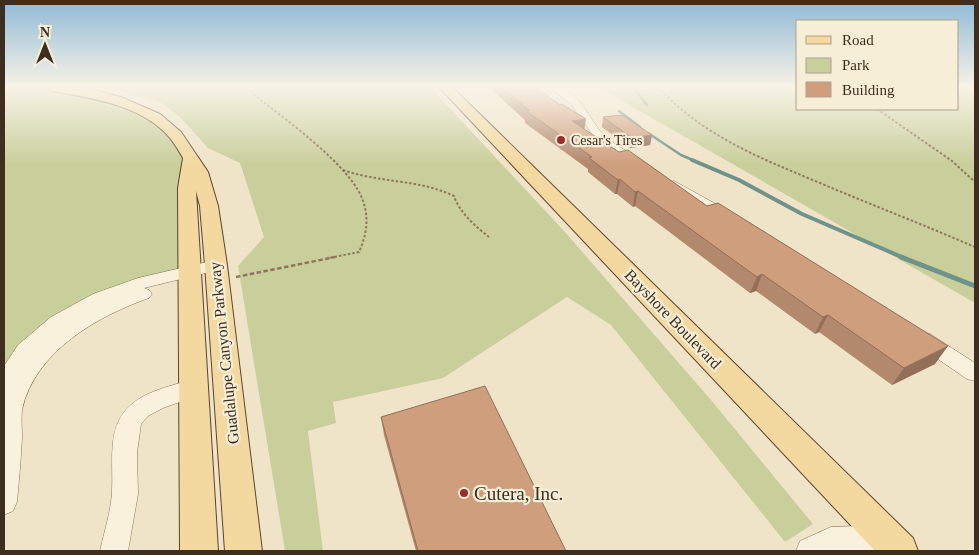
<svg xmlns="http://www.w3.org/2000/svg" width="979" height="555" font-family="'Times New Roman',serif">
<rect width="100%" height="100%" fill="#f0e4c8"/>
<g fill="#c9cf9b">
<path d="M4,87H55L81,91L137,108L186,150L191,271L82,306L11,414L4,502Z"/>
<path d="M105,87H430L565,232L711,400L813,524L785,542L611,325L567,297L443,378L333,402L336,423L308,431L323,551H285L238,266L264,237L240,163L208,148L180,117L160,102Z"/>
<path d="M598,87H798V109H958V87H975V303Z"/>
</g>
<g fill="none" stroke-linecap="round" stroke-linejoin="round">
<g stroke="#6f938a" stroke-width="2.5">
<path d="M633,87L647,105"/>
<path d="M619,111L640,127"/>
<path d="M648,133L681,155L695,161"/>
</g>
<path stroke="#6f938a" stroke-width="4" d="M692,160L739,180L802,214L904,258"/>
<path stroke="#6f938a" stroke-width="5" d="M901,257L975,286"/>
<defs>
<g id="minor">
<path d="M549,87C579,84 588,121 606,137C614,144 624,149 632,155L634,158L632,161H624L597,141L571,104Z"/>
<path d="M674,181L734,214L736,217L734,220H724L669,188L667,185Z"/>
<path d="M216,260L222,261L224,265L222,269L144,288L149,290L152,294L149,298C98,316 35,351 22,410C21,418 22,429 22,437C21,459 19,480 17,502L13,511L4,515V366L18,345L51,317L93,294L138,278Z"/>
<path d="M923,332L930,334L975,363V381L967,379L916,344L913,339L916,334Z"/>
<path d="M194,379L202,382L205,388L202,394L163,408L148,416L141,424L137,453L138,494L128,551H100C104,532 111,512 112,491C113,475 111,458 113,442C118,396 157,390 194,379Z"/>
<path d="M888,525L898,529L902,539L898,549L893,551H796L800,541L831,527Z"/>
</g>
<g id="major">
<path d="M46,87H72L94,90L121,97L160,114L181,132L208,172L218,206L227,265L262,551H225L205,265L200,206L196,191L218,551H180L178,188L183,158C179,151 175,144 170,138C142,105 92,98 52,91Z"/>
<path d="M439,87H452L913,538L918,551H875Z"/>
</g>
</defs>
<use href="#minor" stroke="#8d765c" stroke-width="1"/>
<use href="#major" stroke="#5b4430" stroke-width="2"/>
<g stroke="#8d765c" stroke-width="2" stroke-dasharray="2.5 2" stroke-linecap="butt">
<path d="M248,87L253,94C282,117 355,168 364,204C369,221 366,236 359,252L329,258"/>
<path d="M658,87C703,136 760,158 820,183C872,205 924,225 975,247"/>
<path d="M877,109L952,161L975,182"/>
<path d="M343,170C379,183 419,179 454,196C459,212 476,227 489,237"/>
</g>
<path stroke="#8d765c" stroke-width="2.5" stroke-dasharray="4.5 2.5" stroke-linecap="butt" d="M236,277L335,257"/>
<use href="#minor" fill="#faf1dc" fill-rule="evenodd"/>
<use href="#major" fill="#f3d9a0" fill-rule="evenodd"/>
</g>
<g fill="#b2896c">
<path d="M494,87H536L585,130L935,364L892,385L819,332L815,334L756,291L750,293L635,206L633,207L617,194H615L588,172V169L525,123V120L494,92Z"/>
<path d="M603,117L652,135L650,145L630,148L602,127Z"/>
<path d="M381,417L566,551H416L384,435Z"/>
</g>
<g fill="#916f58">
<path d="M586,119L584,131L572,121Z"/>
<path d="M652,135L650,145L630,148L632,138Z"/>
<path d="M620,179L617,194H615L618,180Z"/>
<path d="M638,191L635,206L633,207L635,192Z"/>
<path d="M762,274L756,291L750,293L757,277Z"/>
<path d="M828,315L819,332L815,334L823,317Z"/>
<path d="M948,346L935,364L892,385L904,368Z"/>
</g>
<g fill="#cf9f7d" stroke="#916f58">
<path d="M501,87H536L560,105L562,104L586,119L572,121L619,152L628,150L707,206L718,203L948,346L904,368L828,315L823,317L762,274L757,277L638,191L635,192L620,179L618,180L589,158L592,157L526,111L529,110Z"/>
<path d="M622,115L652,135L632,138L603,117Z"/>
<path d="M485,386L566,551H418L381,417Z"/>
</g>
<linearGradient id="sky" x2="0" y2="1"><stop stop-color="#8fbad6"/><stop offset="0.53" stop-color="#f8f3e6"/><stop offset="1" stop-color="#f8f3e6" stop-opacity="0"/></linearGradient>
<rect width="979" height="164" fill="url(#sky)"/>
<g fill="#9e2a2b" stroke="#f7eed8" stroke-width="2">
<circle cx="561" cy="140" r="5"/>
<circle cx="464" cy="493" r="5"/>
</g>
<g text-anchor="middle" dominant-baseline="central" stroke-width="4.5" stroke-linejoin="round" paint-order="stroke">
<g font-size="14" fill="#3d2e20" stroke="#f7eed8" text-anchor="start">
<text x="571" y="140">Cesar's Tires</text>
</g>
<g font-size="16" fill="#3d2e20" stroke="#f7eed8">
<text transform="translate(673 319) rotate(46)">Bayshore Boulevard</text>
<text transform="translate(224 353) rotate(-96)">Guadalupe Canyon Parkway</text>
</g>
<g font-size="19" fill="#3d2e20" stroke="#f7eed8" text-anchor="start">
<text x="474" y="493">Cutera, Inc.</text>
</g>
</g>
<rect width="979" height="555" fill="none" stroke="#3d2e20" stroke-width="10"/>
<rect x="796" y="20" width="162" height="90" fill="#f7eed8" stroke="#ada18e"/>
<rect x="806" y="36" width="25" height="8" fill="#f3d9a0" stroke="#ada18e"/>
<text x="842" y="45" font-size="15" fill="#3d2e20">Road</text>
<rect x="806" y="58" width="25" height="15" fill="#c9cf9b" stroke="#ada18e"/>
<text x="842" y="70" font-size="15" fill="#3d2e20">Park</text>
<rect x="806" y="82" width="25" height="15" fill="#cf9f7d" stroke="#ada18e"/>
<text x="842" y="95" font-size="15" fill="#3d2e20">Building</text>
<g transform="translate(45 45)" stroke="#f7eed8" stroke-width="4" paint-order="stroke">
<path d="M0-4L9 19L0 12L-9 19Z" fill="#3d2e20"/>
<text y="-8" font-size="14" font-weight="bold" text-anchor="middle" fill="#3d2e20">N</text>
</g>
</svg>
